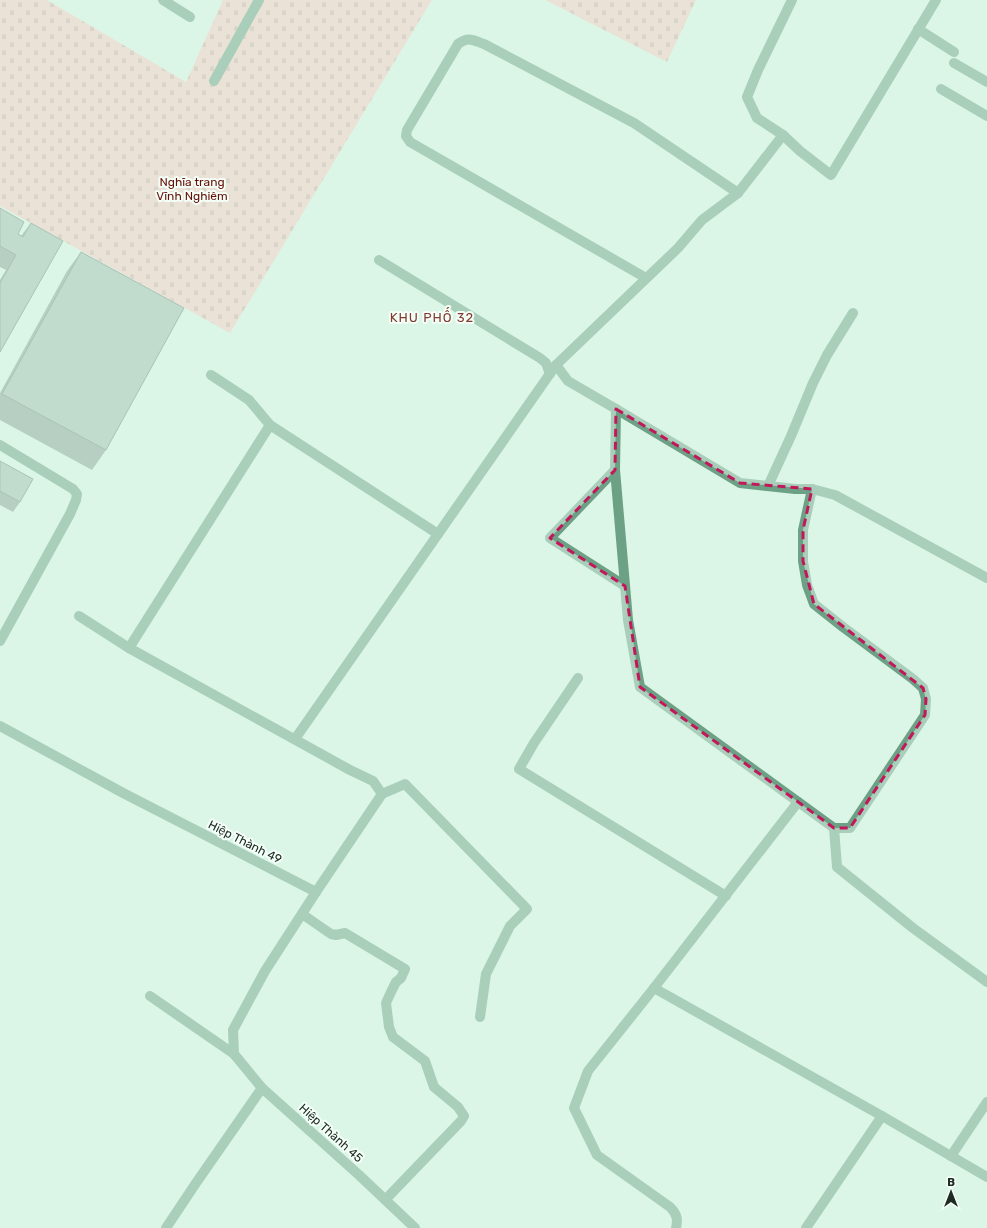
<svg xmlns="http://www.w3.org/2000/svg" width="987" height="1228" font-family="Rubik,sans-serif">
<defs>
<pattern id="cemetery-stones" width="16" height="16" patternUnits="userSpaceOnUse"><rect width="16" height="16" fill="#fccbc2"/><path d="M2 7V4a2 2 0 0 1 4 0v3zM10 15v-3a2 2 0 0 1 4 0v3z" fill="#d8aea7"/></pattern>
</defs>
<rect width="100%" height="100%" fill="#dbf6e7"/>
<g fill="url(#cemetery-stones)">
<path d="M0,0H47L186,82L223,0H432L230,333L0,206Z"/>
<path d="M545,0H696L667,62Z"/>
</g>
<g fill="none" stroke-linecap="round" stroke-linejoin="round">
<g stroke="#6da186" stroke-width="10">
<path d="M163,0L190,17"/>
<path d="M792,0L758,70L747,97L757,118L783,135L800,151L831,175L936,0"/>
<path d="M918,29L954,52"/>
<path d="M954,63L987,82"/>
<path d="M214,81L259,0"/>
<path d="M941,89L987,116"/>
<path d="M379,260L540,358L546,363L550,374"/>
<path d="M646,278L410,142L406,136L407,130L458,44C468,36 473,40 484,44L634,123L738,193"/>
<path d="M556,365L568,381L616,409"/>
<path d="M211,375L249,400L270,425"/>
<path d="M0,445L73,489L77,494L76,500L70,514L0,641"/>
<path d="M79,616L129,648L350,770L373,781L382,794"/>
<path d="M129,648L270,425L438,534"/>
<path d="M578,678L534,743L519,769L726,896"/>
<path d="M295,739L556,365L678,248L702,220L738,193L783,135"/>
<path d="M834,828L837,867L913,928L987,982"/>
<path d="M316,892L382,794L405,784L527,909L510,926L486,974L480,1017"/>
<path d="M654,988L882,1116L987,1177"/>
<path d="M951,1156L987,1102"/>
<path d="M166,1228L196,1183L262,1088"/>
<path d="M676,1228C678,1219 677,1214 670,1207L597,1155L574,1108L588,1071L654,988L798,802"/>
<path d="M806,1228L882,1116"/>
</g>
<g stroke="#6da186" stroke-width="10">
<path d="M616,409L615,470L628,620L640,687L834,828H850L925,715L926,699L923,688L913,679L843,627L814,604L807,585L803,561V530L812,489"/>
<path d="M616,409L740,483L795,489H812L835,495L987,578"/>
<path d="M615,470L550,538L625,586"/>
<path d="M768,486L791,436L813,383L827,355L853,313"/>
<path d="M0,726L125,794L316,892L265,971L233,1030L234,1054"/>
<path d="M302,914L331,934L336,935L345,933L405,969L401,978L396,982L391,992L386,1003L389,1027L393,1037L425,1061L434,1087L458,1107L464,1116L461,1121L385,1200"/>
<path d="M150,996L234,1054L262,1088L359,1175L415,1228"/>
</g>
</g>
<g fill="#8ba195">
<path d="M0,208L18,234L21,236L31,223L0,352V280L6,270L0,267Z"/>
<path d="M81,252L106,450L92,470L0,420V393L67,271Z"/>
<path d="M0,461L20,502L13,512L0,505Z"/>
</g>
<g fill="#a2bbad" stroke="#718379">
<path d="M0,208L24,222L18,234L23,237L31,223L63,241L0,352V283L16,255L0,246Z"/>
<path d="M81,252L184,308L106,450L2,394Z"/>
<path d="M0,461L33,479L20,502L0,491Z"/>
</g>
<path d="M0 0H987V1228H0ZM616,409L740,483L812,489L803,530V561L814,604L923,688L926,699L925,715L850,828H834L640,687L625,586L550,538L615,470Z" fill="#dbf6e7" fill-opacity=".55" fill-rule="evenodd"/>
<path fill="none" stroke="#c2185b" stroke-width="3" stroke-dasharray="8 5" stroke-linejoin="round" d="M616,409L740,483L812,489L803,530V561L814,604L923,688L926,699L925,715L850,828H834L640,687L625,586L550,538L615,470Z"/>
<g text-anchor="middle" dominant-baseline="central" stroke-width="4" stroke-linejoin="round" paint-order="stroke">
<g font-size="12" fill="#670e06" stroke="#f4fff8">
<text x="192" y="182">Nghĩa trang<tspan x="192" dy="14">Vĩnh Nghiêm</tspan></text>
</g>
<g font-size="12" fill="#212b25" stroke="#f4fff8">
<text transform="translate(245 842) rotate(27)">Hiệp Thành 49</text>
<text transform="translate(331 1133) rotate(42)">Hiệp Thành 45</text>
</g>
<g font-size="13" letter-spacing="1" fill="#833c31" stroke="#f4fff8">
<text x="432" y="317">KHU PHỐ 32</text>
</g>
</g>
<g transform="translate(951 1192)" stroke="#f4fff8" stroke-width="3" paint-order="stroke">
<path d="M0-3L7 15L0 10L-7 15Z" fill="#212b25"/>
<text y="-6" font-size="11" font-weight="bold" text-anchor="middle" fill="#212b25">B</text>
</g>
</svg>
